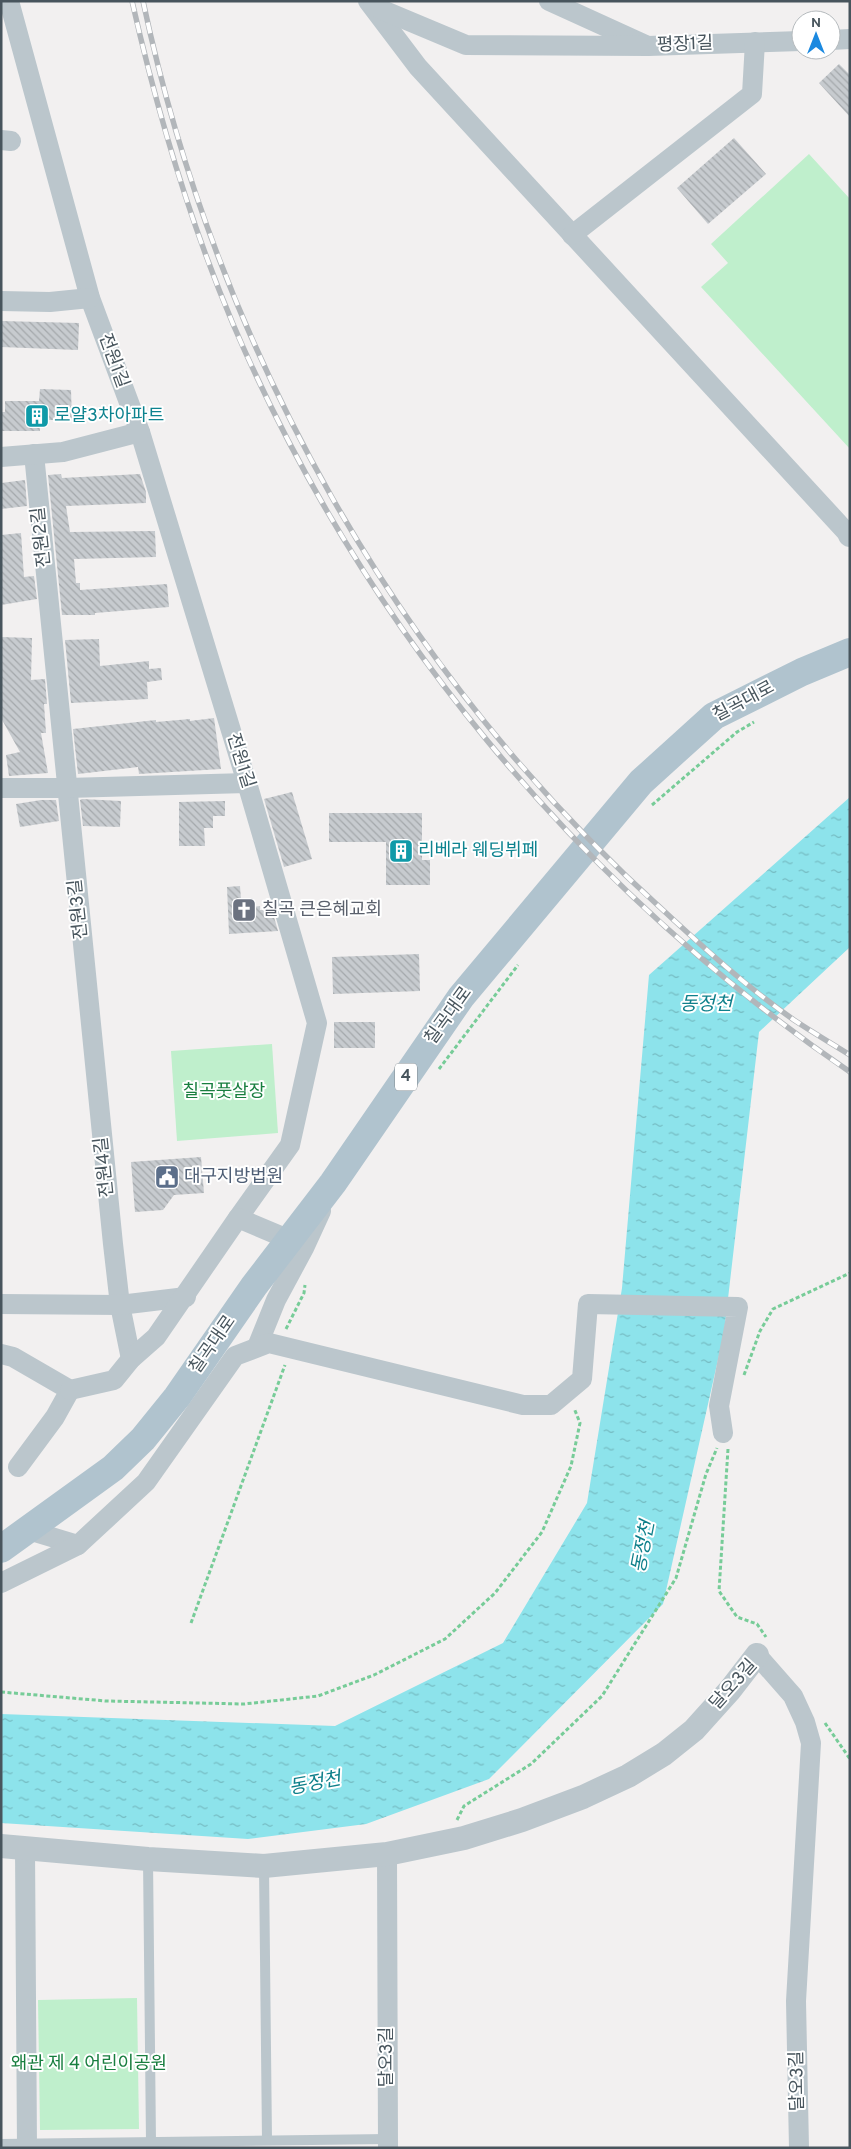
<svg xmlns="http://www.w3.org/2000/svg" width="851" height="2149" font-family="Overpass,'Noto Sans KR',sans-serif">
<defs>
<pattern id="water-ripples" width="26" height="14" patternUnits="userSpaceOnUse" patternTransform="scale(1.25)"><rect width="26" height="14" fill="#8de3eb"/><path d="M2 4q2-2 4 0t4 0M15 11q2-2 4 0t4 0" fill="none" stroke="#75bbc2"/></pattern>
<pattern id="building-back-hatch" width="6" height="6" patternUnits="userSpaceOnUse" patternTransform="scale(1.25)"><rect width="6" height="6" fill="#c7cbcf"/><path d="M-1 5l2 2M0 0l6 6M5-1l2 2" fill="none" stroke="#a4a8ab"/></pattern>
</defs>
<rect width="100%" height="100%" fill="#f2f0f0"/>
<g fill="#bfefcc">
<path d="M809,154L850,199V449L701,287L728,263L711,244Z"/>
<path d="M272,1044L278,1133L177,1141L171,1051Z"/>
<path d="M137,1998L139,2129L40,2130L38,2000Z"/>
</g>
<path fill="url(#water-ripples)" d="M850,797V947L759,1032L724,1333L663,1604L489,1779L366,1824L248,1839L1,1823V1714L335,1726L503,1643L587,1503L622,1288L649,975Z"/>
<g fill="url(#building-back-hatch)">
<path d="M839,64L850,75V117L819,83Z"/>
<path d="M734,138L766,174L708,224L677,188Z"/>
<path d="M1,321L79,323L78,350L1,347Z"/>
<path d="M40,389L71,390L72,420H39L40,431H1V412H5V401H39Z"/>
<path d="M61,474L62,478L140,474L146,492V503L66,506L70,532L155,531L156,557L74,559L76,583H80V590L167,584L169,607L95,613V615H62L48,475Z"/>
<path d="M25,480L27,506L1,509V483Z"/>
<path d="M21,533L24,577L34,576L37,599L1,605V535Z"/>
<path d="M1,637L32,638L31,680L45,679L47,704H44L46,733H41L48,773L9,776L6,755L20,752L1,718Z"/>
<path d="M99,639L100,666L149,661V669L161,668L162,680L147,682L148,699L71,703L65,640Z"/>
<path d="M214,718L221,769L139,774L138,767L78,774L73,729L156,720V722L190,719V721Z"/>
<path d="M292,792L312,859L284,867L264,799Z"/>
<path d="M82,799L121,801L120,827L83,826L80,800Z"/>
<path d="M41,800H56L59,821L20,827L16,804Z"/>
<path d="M225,801V816H213V828H204L205,846H179V802Z"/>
<path d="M329,813H422V860H430V885H386V842H329Z"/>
<path d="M240,886L241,900H252L253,907L260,906V910H272L278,931L229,934L227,887Z"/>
<path d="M419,954L420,991L333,994L332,957Z"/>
<rect x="334" y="1022" width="41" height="26"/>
<path d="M201,1157L204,1193L174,1195L163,1210L135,1212L131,1162Z"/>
</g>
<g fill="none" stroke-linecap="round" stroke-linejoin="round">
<g stroke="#77cc98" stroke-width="3" stroke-dasharray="4 2.5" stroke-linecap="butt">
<path d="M652,805L737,732L754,722"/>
<path d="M439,1069L518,965"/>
<path d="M286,1329L304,1293L305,1285"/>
<path d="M744,1375L760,1331L773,1309L850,1273"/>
<path d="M728,1449L719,1591L737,1617L757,1624L766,1637"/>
<path d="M191,1623L285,1365"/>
<path d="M1,1692L106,1701L244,1704L318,1696L374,1675L445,1639L495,1593L542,1532L571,1466L580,1423L574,1408"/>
<path d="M825,1723L850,1759"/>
<path d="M457,1820L464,1806L531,1764L602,1696L676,1578L706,1474L717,1448"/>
</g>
<g stroke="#bbc6cc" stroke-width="10">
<path d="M148,1859L151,2142"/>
<path d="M264,1866L267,2140"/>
<path d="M1,2144L388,2139"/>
</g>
<g stroke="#bbc6cc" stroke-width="20">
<path d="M9,1L90,298L140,432L247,783L317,1023L290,1145L238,1218"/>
<path d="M368,1L418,67L849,535"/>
<path d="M549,1L648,46L801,41"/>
<path d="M373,6L466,45L648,46"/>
<path d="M831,40L850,39"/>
<path d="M1,140L11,141"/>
<path d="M572,235L752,94L755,42"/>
<path d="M1,301L50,302L90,298"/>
<path d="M34,454L113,1244L120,1305L131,1359"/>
<path d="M1,457L63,452L140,432"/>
<path d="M1,788H67L247,783"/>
<path d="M1,1304L120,1305L186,1297"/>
<path d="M257,1347L276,1300L304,1248L321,1211"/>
<path d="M1,1354L13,1357L70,1390L55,1417L18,1467"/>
<path d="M70,1390L114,1380L131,1359L156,1337L238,1218L290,1240"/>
<path d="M28,1530L78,1545"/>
<path d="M1,1583L78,1545L146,1482L235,1356L269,1343L523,1405H551L582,1379L588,1304L738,1307L719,1406L723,1433"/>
<path d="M757,1655L793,1696L805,1722L811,1743L796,2001L799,2148"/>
<path d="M25,1848L27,2148"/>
<path d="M387,1854L388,2148"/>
</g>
<g stroke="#bbc6cc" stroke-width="24">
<path d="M850,534V535"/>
<path d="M1,1846L148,1859L264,1866L387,1854L464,1838L522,1820L583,1797L628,1776L664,1754L694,1730L730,1690L757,1655"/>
</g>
<path stroke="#b0c3ce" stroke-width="28" d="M1,1549L113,1468L143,1439L177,1397L254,1286L333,1183L461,997L641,782L714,716L802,672L850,652"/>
<defs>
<g id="rail">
<path d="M132,1C157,111 189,220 233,324C362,626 579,887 850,1072"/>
<path d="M143,1C217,349 399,673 664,911C705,949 748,988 794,1020C812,1032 831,1043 850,1055"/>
</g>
</defs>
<use href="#rail" stroke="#b2b6ba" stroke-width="5.5"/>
<use href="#rail" stroke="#fff" stroke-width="4" stroke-dasharray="11" stroke-linecap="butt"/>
</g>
<defs>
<symbol id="building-square" viewBox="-11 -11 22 22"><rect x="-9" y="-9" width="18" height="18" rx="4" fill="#0f9aa8" stroke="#fff"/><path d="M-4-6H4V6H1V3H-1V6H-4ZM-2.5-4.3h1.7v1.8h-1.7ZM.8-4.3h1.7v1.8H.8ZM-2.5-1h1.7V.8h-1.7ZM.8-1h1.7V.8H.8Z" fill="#fff"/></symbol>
<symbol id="church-square" viewBox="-11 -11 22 22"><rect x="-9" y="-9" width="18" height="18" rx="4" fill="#6b7280" stroke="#fff"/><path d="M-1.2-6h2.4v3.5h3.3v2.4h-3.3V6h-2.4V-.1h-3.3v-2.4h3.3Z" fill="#fff"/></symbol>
<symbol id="civic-square" viewBox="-11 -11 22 22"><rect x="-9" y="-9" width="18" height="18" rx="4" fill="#5c6f8a" stroke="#fff"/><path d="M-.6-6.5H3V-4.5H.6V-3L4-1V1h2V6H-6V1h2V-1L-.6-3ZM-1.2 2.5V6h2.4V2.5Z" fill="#fff"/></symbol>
</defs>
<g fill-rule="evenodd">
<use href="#building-square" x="23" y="402" width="28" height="28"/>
<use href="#building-square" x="387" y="837" width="28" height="28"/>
<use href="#church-square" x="230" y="896" width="28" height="28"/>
<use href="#civic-square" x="153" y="1163" width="28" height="28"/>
</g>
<g text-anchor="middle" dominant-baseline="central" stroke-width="4" stroke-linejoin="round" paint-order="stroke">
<rect fill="#fff" stroke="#7f888e" stroke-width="1" x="395" y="1063.5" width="22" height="27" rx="4"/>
<g font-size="16" font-weight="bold" fill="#48555d">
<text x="406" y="1077">4</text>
</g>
<g font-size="18" fill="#48555d" stroke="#fff">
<text transform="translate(685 45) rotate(-2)">평장1길</text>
<text transform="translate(113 361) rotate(70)">전원1길</text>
<text transform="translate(42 537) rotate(-96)">전원2길</text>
<text transform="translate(744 702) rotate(-28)">칠곡대로</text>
<text transform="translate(240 761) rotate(73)">전원1길</text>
<text transform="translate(79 909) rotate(-96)">전원3길</text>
<text transform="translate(449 1016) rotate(-54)">칠곡대로</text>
<text transform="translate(105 1167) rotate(-96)">전원4길</text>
<text transform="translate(213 1345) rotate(-55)">칠곡대로</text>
<text transform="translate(734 1685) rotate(-48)">달오3길</text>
<text transform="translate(387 2057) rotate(-90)">달오3길</text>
<text transform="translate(798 2081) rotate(-91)">달오3길</text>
</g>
<g font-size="18" fill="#0d838f" stroke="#fff" text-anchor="start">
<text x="54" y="416">로얄3차아파트</text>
<text x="418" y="851">리베라 웨딩뷔페</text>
</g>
<g font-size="18" fill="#5b616d" stroke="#fff" text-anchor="start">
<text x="262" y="910">칠곡 큰은혜교회</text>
</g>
<g font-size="18" fill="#187e3f" stroke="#fff">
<text x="224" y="1092">칠곡풋살장</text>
<text x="89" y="2064">왜관 제 4 어린이공원</text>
</g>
<g font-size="18" fill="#4e5e75" stroke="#fff" text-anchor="start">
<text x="184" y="1177">대구지방법원</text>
</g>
<g font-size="19" font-style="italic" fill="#0f808b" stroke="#fff">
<text x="706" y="1005">동정천</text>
<text transform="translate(644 1547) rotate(-79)">동정천</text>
<text transform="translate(315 1784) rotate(-11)">동정천</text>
</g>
</g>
<rect width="851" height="2149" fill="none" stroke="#48555d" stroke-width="5"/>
<g transform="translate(816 35)"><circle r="24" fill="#ffffff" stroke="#b6bbbe"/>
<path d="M0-4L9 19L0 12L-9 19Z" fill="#1b89e0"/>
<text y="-8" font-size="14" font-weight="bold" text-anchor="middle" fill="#48555d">N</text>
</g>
</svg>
